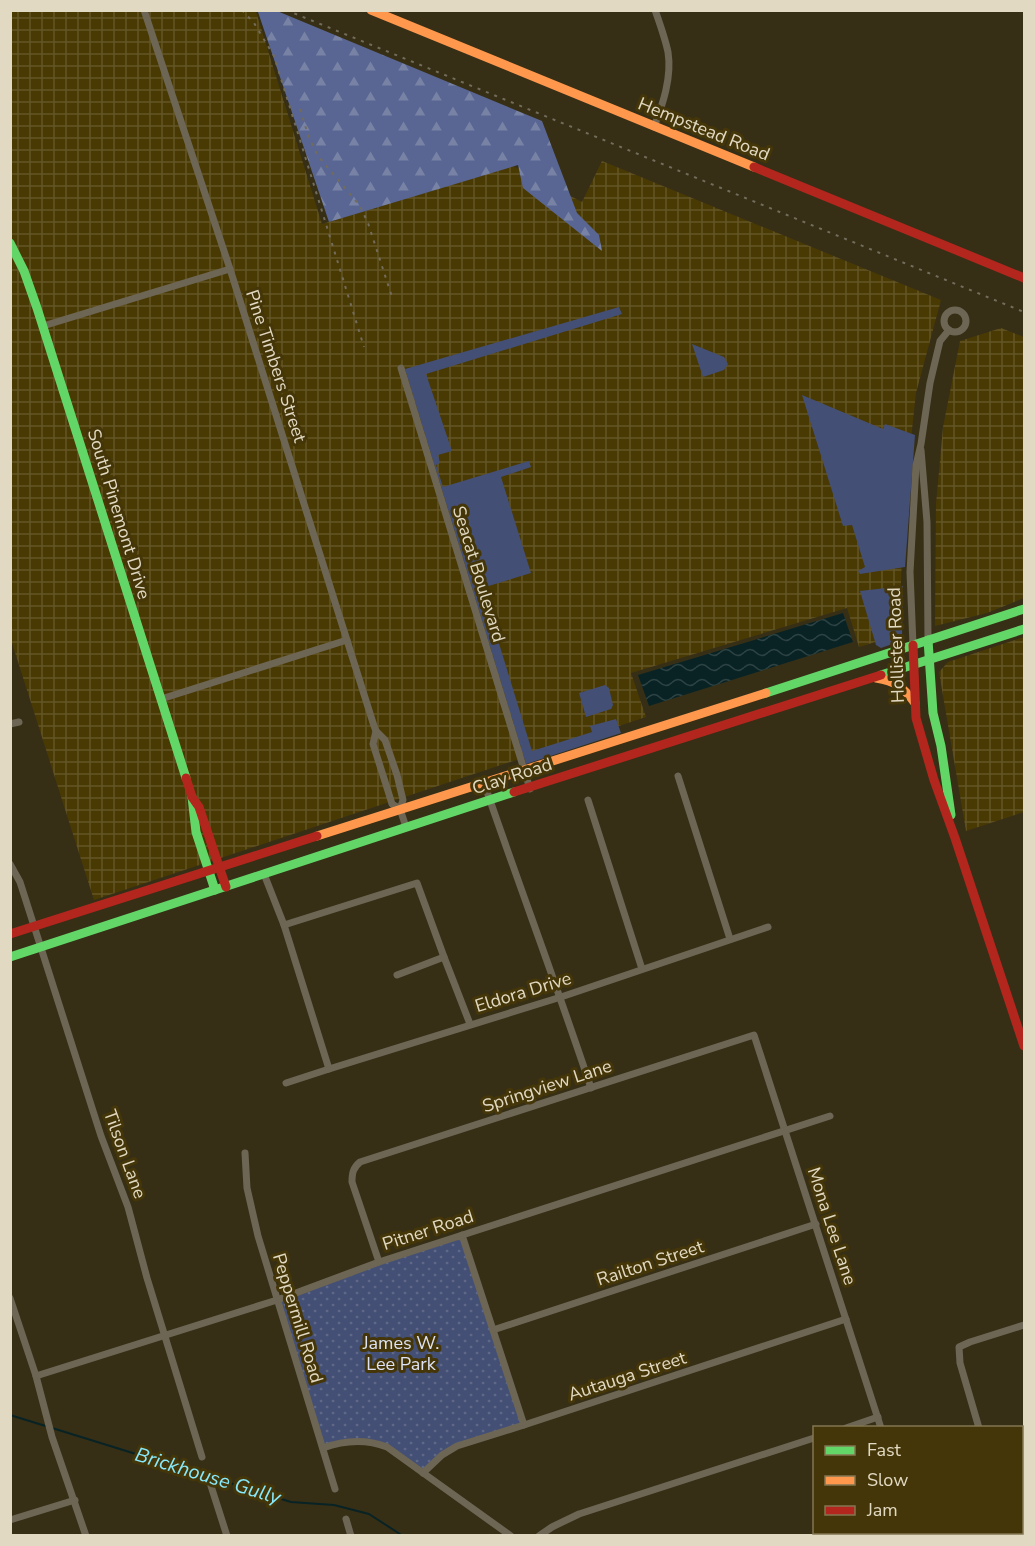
<svg xmlns="http://www.w3.org/2000/svg" width="1035" height="1546" font-family="'Nunito Sans',sans-serif">
<defs>
<pattern id="industrial-grid" width="8" height="8" patternUnits="userSpaceOnUse" patternTransform="scale(1.5)"><rect width="8" height="8" fill="#493903"/><path d="M0 4h8M4 0v8" fill="none" stroke="#635526"/></pattern>
<pattern id="forest-firs" width="22" height="20" patternUnits="userSpaceOnUse" patternTransform="scale(1.5)"><rect width="22" height="20" fill="#596693"/><path d="M5 1l3.5 6h-7zM16 11l3.5 6h-7z" fill="#7882a5"/></pattern>
<pattern id="park-dots" width="8" height="8" patternUnits="userSpaceOnUse" patternTransform="scale(1.5)"><rect width="8" height="8" fill="#444f75"/><path d="M2 2h.1M6 6h.1" fill="none" stroke="#5f6887" stroke-width="1.8" stroke-linecap="round"/></pattern>
<pattern id="water-waves" width="16" height="10" patternUnits="userSpaceOnUse" patternTransform="scale(1.5)"><rect width="16" height="10" fill="#092325"/><path d="M0 5q4-4 8 0t8 0" fill="none" stroke="#2d4243"/></pattern>
</defs>
<rect width="100%" height="100%" fill="#362f16"/>
<g fill="url(#industrial-grid)">
<path d="M253,10L256,12L322,224L513,166L582,202L602,161L941,300L916,393L904,503L899,635L859,647L847,608L631,673L646,717L94,900L11,640L10,11Z"/>
<path d="M1001,328L1024,337V598L987,613L935,626L936,504L943,427L960,341Z"/>
<path d="M1024,637V812L966,831L939,672L948,662Z"/>
</g>
<g fill="#444f75">
<path d="M619,307L622,314L426,374L452,451L438,455L440,463L436,465L443,487L529,461L531,467L501,477L531,573L482,588L532,751L592,732L590,726L616,719L621,733L526,764L405,369Z"/>
<path d="M692,344L724,357L728,364L724,370L703,377Z"/>
<path d="M802,395L883,429L885,424L915,435L905,567L860,574L858,571L865,567L852,525L843,526Z"/>
<path d="M903,586L902,636L898,642L881,648L876,645L860,591Z"/>
<path d="M605,685L609,688L613,705L611,709L586,717L579,693Z"/>
</g>
<path fill="url(#forest-firs)" d="M256,11H277L542,121L577,213L599,235L602,251L523,188L518,165L329,222L258,12Z"/>
<path fill="url(#park-dots)" d="M462,1235L524,1425L457,1446L423,1473L387,1447L368,1441L323,1448L277,1300Z"/>
<path fill="url(#water-waves)" d="M843,613L853,642L649,706L638,675Z"/>
<g fill="none" stroke-linecap="round" stroke-linejoin="round">
<path stroke="#092325" stroke-width="2" d="M10,1415L291,1502L334,1505L369,1514L403,1536"/>
<g stroke="#6d6654" stroke-width="7">
<path d="M144,10L230,269L374,726L376,731L373,744L388,791L392,804L400,809L406,827"/>
<path d="M654,127C663,104 672,77 668,52C665,38 660,24 655,10"/>
<circle cx="955" cy="321" r="11"/>
<path d="M43,326L230,269"/>
<path d="M401,368L530,789"/>
<path d="M921,450L927,522L928,640"/>
<path d="M913,645L910,572L916,465L921,444L930,383L940,341L949,330"/>
<path d="M161,699L347,640"/>
<path d="M10,724L19,722"/>
<path d="M376,731L385,740L397,775L403,800L400,809"/>
<path d="M678,776L730,939"/>
<path d="M484,783C519,885 557,986 591,1088"/>
<path d="M588,800L642,969"/>
<path d="M10,864L20,882L101,1136L128,1207L147,1278L202,1457"/>
<path d="M264,874L284,925L329,1069"/>
<path d="M284,925L417,883L444,957L470,1024"/>
<path d="M397,975L444,957"/>
<path d="M286,1083L329,1069L561,997L768,927"/>
<path d="M245,1153L247,1188L258,1236L335,1489"/>
<path d="M462,1235L524,1425"/>
<path d="M379,1262L352,1182C352,1173 353,1168 360,1162L754,1035L881,1428"/>
<path d="M10,1298L36,1376L52,1437L86,1536"/>
<path d="M493,1330L816,1224"/>
<path d="M36,1376L277,1300L379,1262L830,1116"/>
<path d="M846,1428L878,1417"/>
<path d="M979,1428L960,1363L959,1347L970,1342L1024,1325"/>
<path d="M323,1448C345,1440 366,1439 387,1447L511,1536"/>
<path d="M423,1473L442,1455L457,1446L524,1425L846,1319"/>
<path d="M211,1486L227,1536"/>
<path d="M1022,1511L1024,1512"/>
<path d="M346,1519L351,1536"/>
<path d="M10,1520L75,1500"/>
<path d="M914,1532L915,1536"/>
<path d="M539,1536L552,1527L579,1514L814,1438"/>
<path d="M844,1536L853,1532"/>
</g>
<g stroke="#63d668" stroke-width="9">
<path d="M10,243L24,271L37,308L186,778"/>
<path d="M928,640L933,713L941,746L951,815"/>
<path d="M881,675L1024,629"/>
<path d="M766,693L1024,609"/>
<path d="M192,797L196,832L215,890"/>
<path d="M10,957L514,792"/>
</g>
<g stroke="#ff974d" stroke-width="9">
<path d="M371,10L754,167"/>
<path d="M876,678C896,681 903,687 915,703"/>
<path d="M317,836L766,693"/>
</g>
<g stroke="#b3261e" stroke-width="9">
<path d="M754,167L1024,278"/>
<path d="M913,645L916,718L934,780L955,838L1024,1046"/>
<path d="M186,778L192,797L199,807L226,887"/>
<path d="M514,792L881,675"/>
<path d="M10,934L317,836"/>
</g>
<g stroke="#726c5b" stroke-width="2" stroke-dasharray="3 6" stroke-linecap="butt">
<path d="M242,10L254,23L274,56L364,347"/>
<path d="M286,10L1024,312"/>
<path d="M300,109L309,138L318,156L360,206L368,223L392,297"/>
</g>
</g>
<g text-anchor="middle" dominant-baseline="central" stroke-width="6" stroke-linejoin="round" paint-order="stroke">
<g font-size="18" fill="#e1d9c2" stroke="#443608">
<text transform="translate(704 129) rotate(22)">Hempstead Road</text>
<text transform="translate(276 366) rotate(72)">Pine Timbers Street</text>
<text transform="translate(119 514) rotate(73)">South Pinemont Drive</text>
<text transform="translate(479 574) rotate(73)">Seacat Boulevard</text>
<text transform="translate(896 645) rotate(-92)">Hollister Road</text>
<text transform="translate(512 776) rotate(-18)">Clay Road</text>
<text transform="translate(523 992) rotate(-17)">Eldora Drive</text>
<text transform="translate(547 1086) rotate(-18)">Springview Lane</text>
<text transform="translate(125 1154) rotate(70)">Tilson Lane</text>
<text transform="translate(832 1226) rotate(72)">Mona Lee Lane</text>
<text transform="translate(428 1230) rotate(-18)">Pitner Road</text>
<text transform="translate(650 1263) rotate(-18)">Railton Street</text>
<text transform="translate(298 1318) rotate(73)">Peppermill Road</text>
<text transform="translate(627 1376) rotate(-18)">Autauga Street</text>
</g>
<g font-size="18" fill="#dde3f4" stroke="#443608">
<text x="401" y="1343">James W.<tspan x="401" dy="21">Lee Park</tspan></text>
</g>
<g font-size="20" font-style="italic" fill="#88e9fb" stroke="#443608">
<text transform="translate(208 1476) rotate(17)">Brickhouse Gully</text>
</g>
</g>
<rect width="1035" height="1546" fill="none" stroke="#e1d9c2" stroke-width="24"/>
<rect x="813" y="1426" width="210" height="108" fill="#443608" stroke="#837752" stroke-width="1.5"/>
<rect x="825" y="1446" width="30" height="9" fill="#63d668" stroke="#837752" stroke-width="1.5"/>
<text x="867" y="1456" font-size="18" fill="#e1d9c2">Fast</text>
<rect x="825" y="1476" width="30" height="9" fill="#ff974d" stroke="#837752" stroke-width="1.5"/>
<text x="867" y="1486" font-size="18" fill="#e1d9c2">Slow</text>
<rect x="825" y="1506" width="30" height="9" fill="#b3261e" stroke="#837752" stroke-width="1.5"/>
<text x="867" y="1516" font-size="18" fill="#e1d9c2">Jam</text>
</svg>
